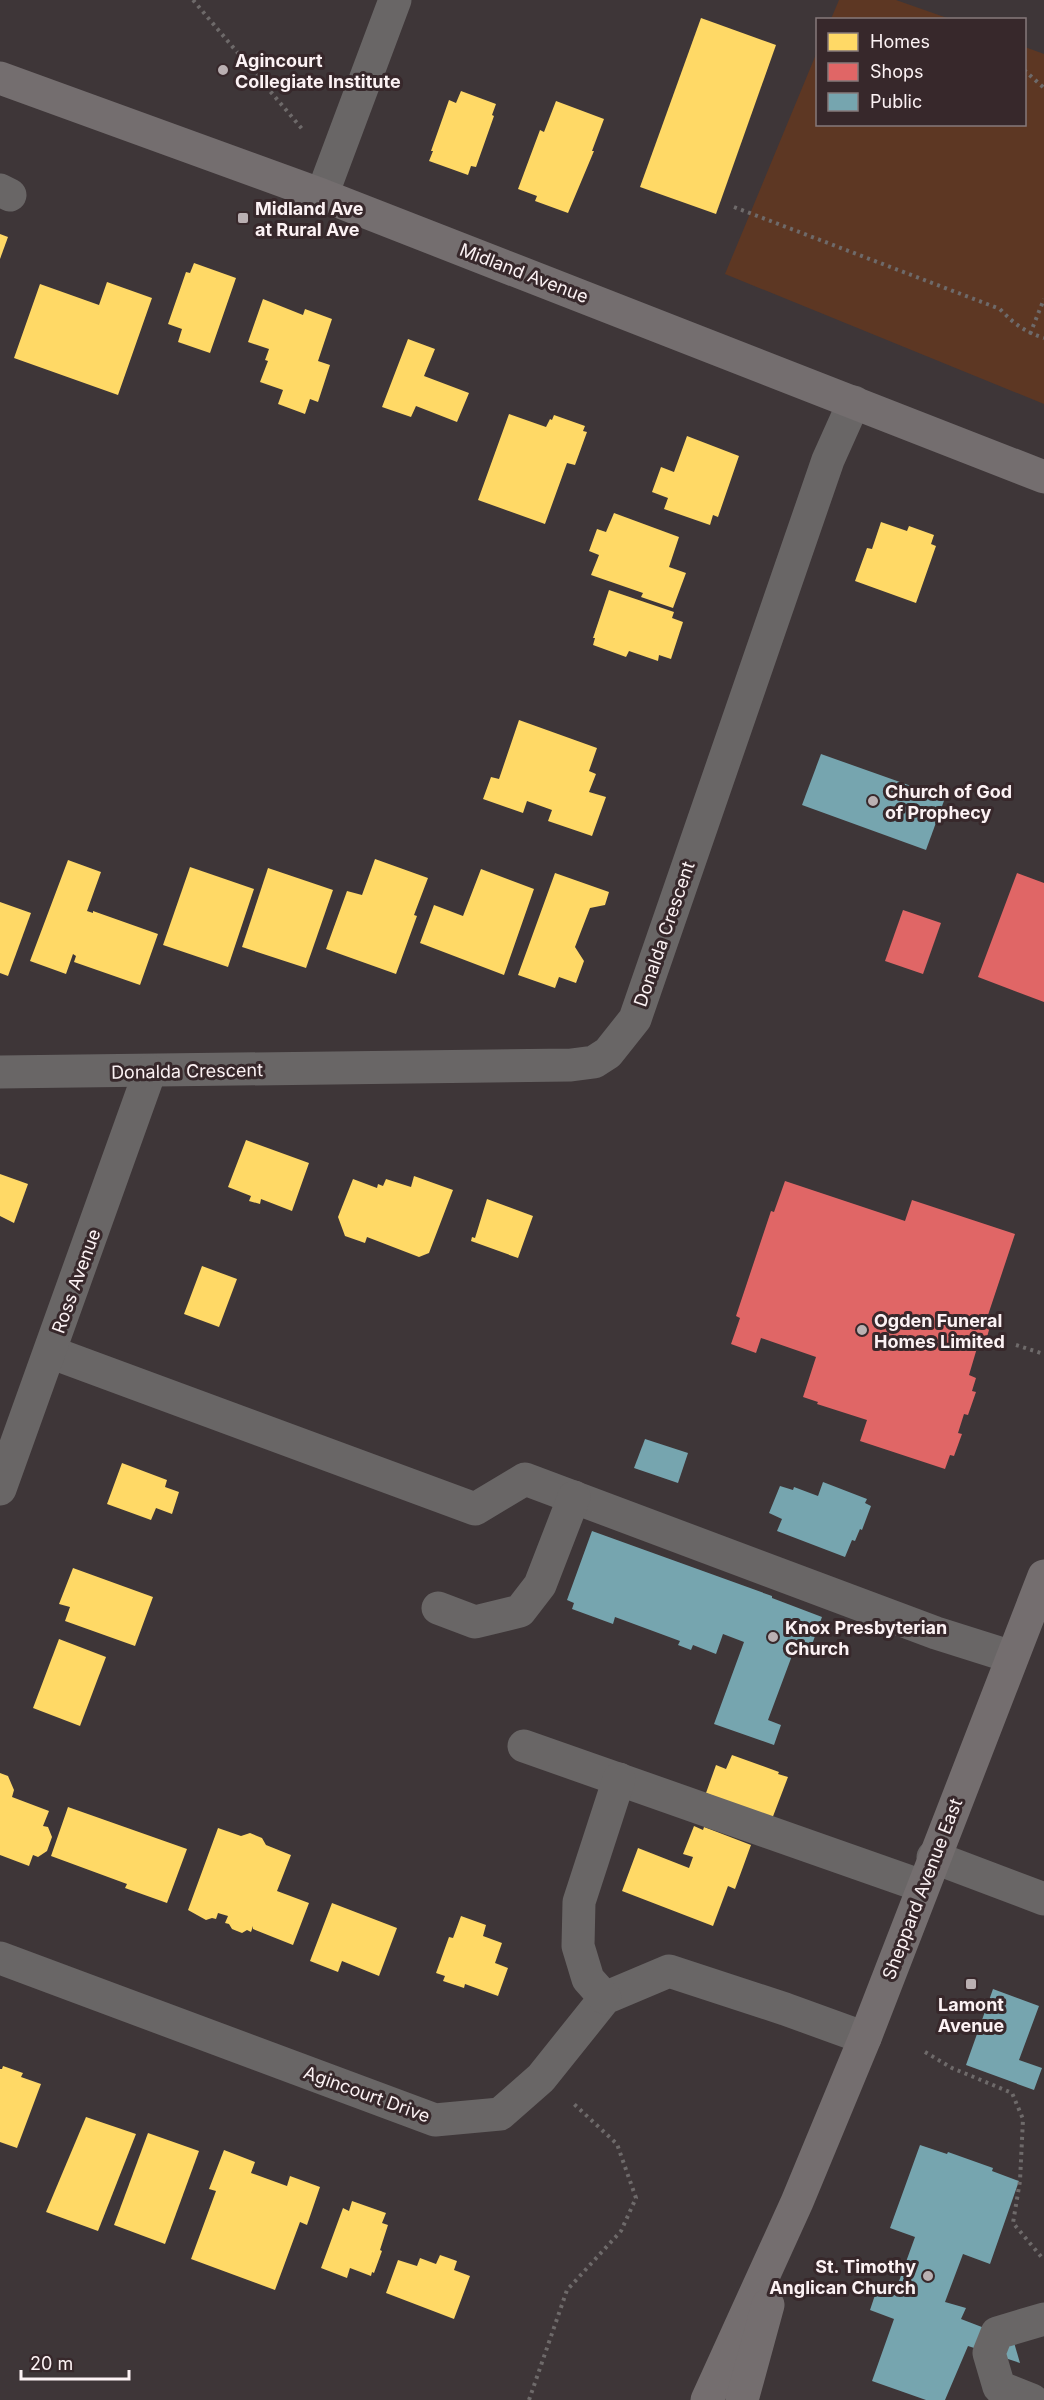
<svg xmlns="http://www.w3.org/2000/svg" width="1044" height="2400" font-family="Inter,sans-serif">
<rect width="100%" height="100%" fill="#3e3638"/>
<g fill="#5d3723">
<path d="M839,0H896L950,19H831Z"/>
<path d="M1025,47L1044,54V404L725,274L817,52L818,124H1024Z"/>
</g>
<g fill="#ffd966">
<path d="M701,18L776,45L716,214L640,187Z"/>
<path d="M461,91L496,104L492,115L494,116L476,167L471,166L468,175L429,161L433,151H431L449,100L456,103Z"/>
<path d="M556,101L604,119L592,151H594L568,213L535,201L537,196L518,189L540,130L544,132Z"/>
<path d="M0,234L8,237L0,259Z"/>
<path d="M194,263L236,278L210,353L178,342L182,329L168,324L186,272L190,273Z"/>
<path d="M107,282L152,298L118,395L14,358L40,284L99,305Z"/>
<path d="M263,299L303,315L305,309L332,319L318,361L330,365L318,402L310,399L305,414L278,404L283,390L260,382L268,361L265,360L269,349L248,342Z"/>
<path d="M408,339L435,349L424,376L469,393L457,422L416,406L411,417L382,407Z"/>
<path d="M509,414L546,427L550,419L552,420L554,415L585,426L583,431L587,432L575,465L567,463L545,524L478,500Z"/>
<path d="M687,436L739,456L718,517L713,515L710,525L664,509L668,498L652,492L661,467L674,472Z"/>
<path d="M614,513L679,537L669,567L686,573L673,608L641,597L643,593L591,575L599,555L589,551L597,529L606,532Z"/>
<path d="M881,522L907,531L909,526L934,535L931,544L936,546L916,603L855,581L867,548L872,549Z"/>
<path d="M609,590L674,612L672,618L683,622L671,659L659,655L658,661L629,651L626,657L593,645L595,638H593Z"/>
<path d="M519,720L597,748L589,771L596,774L589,792L606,797L592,836L548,821L552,810L527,801L523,813L483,799L491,777L499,779Z"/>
<path d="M375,859L428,878L414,915L417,916L396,974L326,949L347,891L362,895Z"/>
<path d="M68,860L101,872L87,911L93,913V911L158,934L140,985L74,962L76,956L73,954L66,974L30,961Z"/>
<path d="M190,867L254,889L228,967L163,945Z"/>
<path d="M268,868L333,890L306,968L242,947Z"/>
<path d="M481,869L534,889L504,975L420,943L434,905L463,916Z"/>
<path d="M555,873L609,892L605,905L590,908L575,947L584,961L576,983L559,977L555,988L518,975Z"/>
<path d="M0,902L31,913L8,976L0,973Z"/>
<path d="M246,1140L309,1163L292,1211L261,1199L260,1204L249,1201L251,1196L228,1187Z"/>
<path d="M0,1174L28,1184L14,1223L0,1216Z"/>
<path d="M414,1176L453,1190L429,1253L419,1257L367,1237L365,1243L345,1236L338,1217L353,1179L377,1188L378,1184L383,1186L386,1179L411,1187Z"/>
<path d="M487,1199L533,1216L518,1258L471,1241L472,1237L475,1238Z"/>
<path d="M202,1266L237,1279L219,1327L184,1314Z"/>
<path d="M122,1463L167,1480L165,1487L179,1492L172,1514L156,1508L151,1520L107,1504Z"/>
<path d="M73,1568L153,1597L135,1646L65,1621L70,1607L59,1604Z"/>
<path d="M59,1639L106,1657L80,1726L33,1708Z"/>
<path d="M732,1755L779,1772L778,1774L788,1777L772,1819L706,1793L716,1765L726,1769Z"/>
<path d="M0,1773L8,1776L14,1790L12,1797L49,1811L43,1826L48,1827L52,1837L47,1851L38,1857L33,1855L29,1866L0,1855Z"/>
<path d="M68,1807L187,1849L167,1903L125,1888L127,1884L51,1856Z"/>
<path d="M694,1826L703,1830L704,1827L751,1845L735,1889L728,1886L713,1926L622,1891L638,1848L689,1868L693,1857L683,1854Z"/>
<path d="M218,1828L241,1836L250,1833L262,1838L266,1845L291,1855L277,1891L309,1903L293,1945L253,1929V1926L251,1932L247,1930L242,1933L232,1929L229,1924L225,1923L228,1916L218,1913L216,1919L212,1918L206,1920L188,1910Z"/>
<path d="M332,1903L397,1928L379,1976L342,1961L338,1972L310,1961Z"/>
<path d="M461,1916L486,1925L483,1936L502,1943L495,1963L508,1968L498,1996L465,1984L464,1988L443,1981L445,1976L436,1973L449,1937L453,1938Z"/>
<path d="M3,2066L23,2073L21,2077L41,2084L17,2148L0,2142V2069H2Z"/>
<path d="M86,2117L136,2134L98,2231L46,2212Z"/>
<path d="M148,2133L199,2151L165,2244L114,2225Z"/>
<path d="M224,2150L255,2162L251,2173L287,2186L290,2176L320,2187L307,2225L300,2222L275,2290L191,2259L216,2191L209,2189Z"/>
<path d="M352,2201L386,2213L382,2223L388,2225L380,2250L382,2251L374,2273L372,2272L371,2276L350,2268L347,2278L321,2268L343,2208L349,2211Z"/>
<path d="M440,2255L457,2261L454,2270L470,2276L454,2319L386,2293L398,2260L417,2266L420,2258L436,2264Z"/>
</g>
<g fill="#e06666">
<path d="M1017,873L1044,883V1002L978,977Z"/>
<path d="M903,910L941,923L923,974L885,961Z"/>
<path d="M785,1181L905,1221L912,1200L1015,1234L986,1321L991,1323L987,1337L982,1350L977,1348L969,1375L976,1378L972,1391L976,1392L968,1415L964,1414L958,1433L962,1434L954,1456L950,1455L945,1469L860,1441L867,1420L817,1404L818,1402L803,1397L816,1357L761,1338L756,1353L731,1344L740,1318L736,1316L771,1211L774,1212Z"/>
</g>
<g fill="#76a5af">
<path d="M821,754L945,798L926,850L802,805Z"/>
<path d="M645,1439L688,1453L678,1483L634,1468Z"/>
<path d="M823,1482L867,1499L865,1503L871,1506L862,1530L860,1529L855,1541L852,1540L845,1557L777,1531L782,1519L769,1513L780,1486L793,1490L794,1487L818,1496Z"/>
<path d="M592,1531L772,1596V1598L822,1617L807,1658L793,1653L768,1720L781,1725L774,1745L714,1724L744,1642L723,1634L716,1654L693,1645L691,1650L678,1645L680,1641L615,1617L613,1624L572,1609L574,1603L567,1600Z"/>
<path d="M993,1989L1039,2006L1019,2060L1042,2068L1034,2090L966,2065Z"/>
<path d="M920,2145L947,2154L948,2152L993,2168L992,2171L1019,2181L990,2264L963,2254L945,2302L966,2308L961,2319L1013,2339L1020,2363L968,2346L945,2400H926L872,2381L894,2319L870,2310L877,2289L894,2295L915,2237L890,2228Z"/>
</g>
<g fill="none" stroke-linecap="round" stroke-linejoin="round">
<g stroke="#6e6a6a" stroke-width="4" stroke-dasharray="3 4.5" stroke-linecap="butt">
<path d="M193,0L303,130"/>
<path d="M1024,70L1044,88"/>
<path d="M734,207L1000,309C1014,324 1025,332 1044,338"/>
<path d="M1030,334L1044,299"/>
<path d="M1016,1345L1044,1354"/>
<path d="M925,2052L952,2068L1012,2093L1023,2119L1020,2181L1013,2223L1044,2260"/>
<path d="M529,2400L567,2290L621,2231L636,2198L617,2144L574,2104"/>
</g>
<g stroke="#696666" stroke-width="33">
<path d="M0,190L10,195"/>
<path d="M322,195L395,0"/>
<path d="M0,1072L571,1065L594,1062L608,1053L635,1019L828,460L854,402"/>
<path d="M50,1352L475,1509L525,1479L936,1633L1012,1657"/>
<path d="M0,1489L150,1071"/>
<path d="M438,1608L475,1622L520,1611L540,1585L574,1497"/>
<path d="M524,1746L922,1886"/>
<path d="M933,1857L1044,1899"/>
<path d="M0,1958L435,2120L500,2114L541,2078L605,1998L669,1971L785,2009L865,2038"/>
<path d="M605,1998L588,1979L578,1946L579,1902L619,1779"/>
<path d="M1032,2400L999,2387L989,2353L997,2333L1044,2319"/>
</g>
<g stroke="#746e6f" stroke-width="33">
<path d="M0,78L322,195L1044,477"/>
<path d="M707,2400L797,2202L865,2038L1044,1576"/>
<path d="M742,2400L768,2305"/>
</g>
</g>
<g fill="#bab0b2" stroke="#37282b" stroke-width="2">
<circle cx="223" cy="70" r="6"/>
<rect x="237" y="212" width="12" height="12" rx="3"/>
<circle cx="873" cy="801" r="6"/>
<circle cx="862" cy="1330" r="6"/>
<circle cx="773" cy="1637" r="6"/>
<rect x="965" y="1978" width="12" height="12" rx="3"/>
<circle cx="928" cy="2276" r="6"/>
</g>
<g text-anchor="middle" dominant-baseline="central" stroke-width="6" stroke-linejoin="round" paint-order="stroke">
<g font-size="18" font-weight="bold" fill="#fcf2f4" stroke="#37282b" text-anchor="start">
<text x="235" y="60">Agincourt<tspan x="235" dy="21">Collegiate Institute</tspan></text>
<text x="255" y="208">Midland Ave<tspan x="255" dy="21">at Rural Ave</tspan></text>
<text x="885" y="791">Church of God<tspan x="885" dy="21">of Prophecy</tspan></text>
<text x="874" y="1320">Ogden Funeral<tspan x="874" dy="21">Homes Limited</tspan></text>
<text x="785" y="1627">Knox Presbyterian<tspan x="785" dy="21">Church</tspan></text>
<text x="971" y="2004" text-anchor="middle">Lamont<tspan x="971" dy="21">Avenue</tspan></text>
<text x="916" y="2266" text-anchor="end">St. Timothy<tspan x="916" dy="21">Anglican Church</tspan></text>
</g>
<g font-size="18" fill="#fcf2f4" stroke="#37282b">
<text transform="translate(524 273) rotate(21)">Midland Avenue</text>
<text transform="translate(664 934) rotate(-71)">Donalda Crescent</text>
<text transform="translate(187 1071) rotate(-1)">Donalda Crescent</text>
<text transform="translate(76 1281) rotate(-70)">Ross Avenue</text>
<text transform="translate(922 1889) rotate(-69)">Sheppard Avenue East</text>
<text transform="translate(367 2094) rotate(20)">Agincourt Drive</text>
</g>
</g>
<rect x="816" y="18" width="210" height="108" fill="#37282b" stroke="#86797b" stroke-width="1.5"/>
<rect x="828" y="33" width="30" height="18" fill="#ffd966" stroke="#86797b" stroke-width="1.5"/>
<text x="870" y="48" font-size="18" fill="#fcf2f4">Homes</text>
<rect x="828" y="63" width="30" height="18" fill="#e06666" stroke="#86797b" stroke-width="1.5"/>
<text x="870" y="78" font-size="18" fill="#fcf2f4">Shops</text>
<rect x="828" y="93" width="30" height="18" fill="#76a5af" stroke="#86797b" stroke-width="1.5"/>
<text x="870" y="108" font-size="18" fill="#fcf2f4">Public</text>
<path d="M21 2370v9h108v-9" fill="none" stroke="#fcf2f4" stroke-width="3"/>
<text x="30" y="2370" font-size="18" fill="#fcf2f4" stroke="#37282b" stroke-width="4.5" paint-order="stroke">20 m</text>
</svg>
